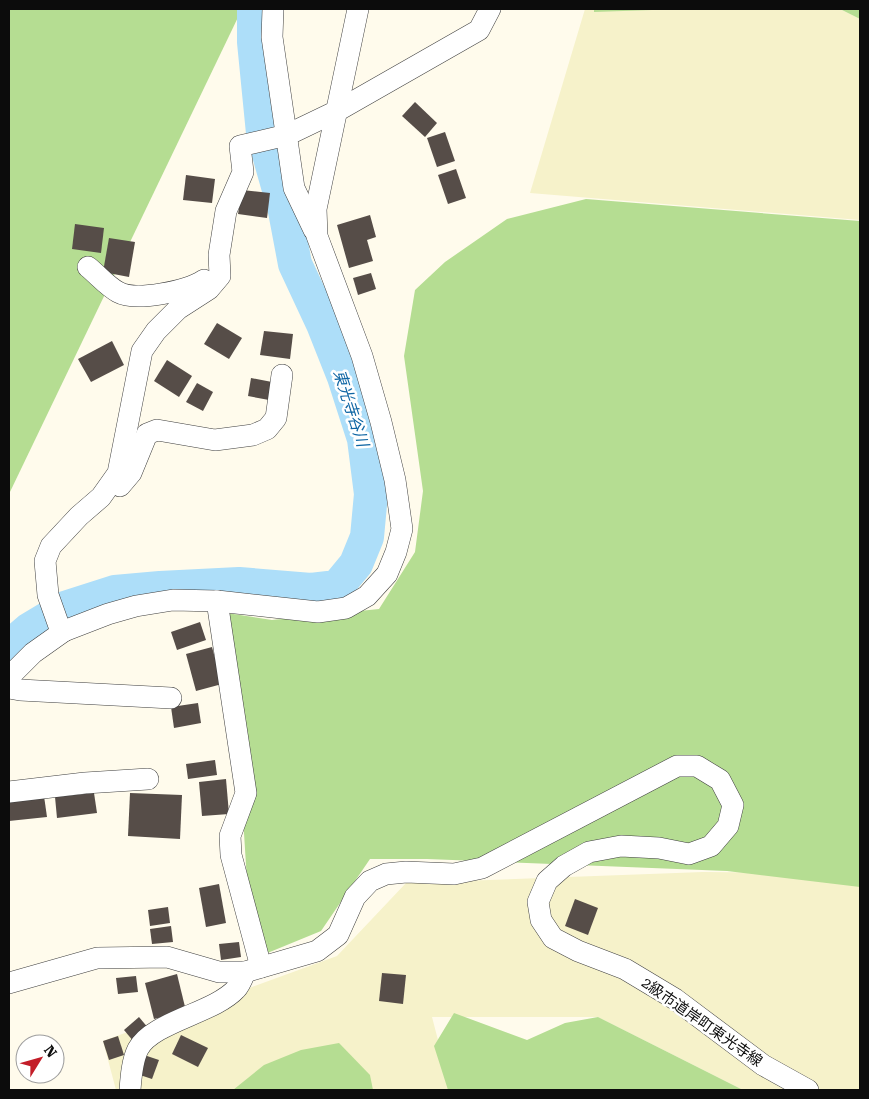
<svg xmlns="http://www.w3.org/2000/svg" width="869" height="1099" font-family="'Roboto Serif','Noto Sans JP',serif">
<rect width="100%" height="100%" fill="#fffbec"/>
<g fill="#f6f2ca">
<path d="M585,9H840L860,19V220L530,193Z"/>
<path d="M703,872L860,873V1090H743L598,1017H432L451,1090H116L103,1041L337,956L406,883Z"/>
</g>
<g fill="#b5dd92">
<path d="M9,9H242L9,494Z"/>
<path d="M594,9H681L594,12Z"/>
<path d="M840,9H860V19Z"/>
<path d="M586,199L860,221V887L727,871L427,859H370L321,931L265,954L247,881L238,737L227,613L272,620L379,609L415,552L423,491L404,356L415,290L445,262L507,219Z"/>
<path d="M454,1013L527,1040L565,1023L598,1017L743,1090H448L434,1046Z"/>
<path d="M339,1043L370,1075L373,1090H233L264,1065L301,1050Z"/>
</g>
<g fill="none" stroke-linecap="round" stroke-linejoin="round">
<path stroke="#addef9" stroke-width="34" d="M9,647L30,629L65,608L115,592L160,588L239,584L311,590L337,587L356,564L367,537L371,494L364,439L344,377L323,324L295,264L285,211L263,133L254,42V9"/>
</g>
<g fill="#564d48">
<path d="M415,102L437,123L425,137L402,116Z"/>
<path d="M445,132L455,161L437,167L427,138Z"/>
<path d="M456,169L466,198L448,204L438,175Z"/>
<path d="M186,175L215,179L212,203L183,200Z"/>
<path d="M242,190L270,193L267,218L238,214Z"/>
<path d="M370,215L376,237L367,240L373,261L349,268L337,225Z"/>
<path d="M75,224L104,228L101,253L72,249Z"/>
<path d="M109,238L135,242L129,277L103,272Z"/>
<path d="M371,273L376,289L358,295L353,278Z"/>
<path d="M217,323L242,338L229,359L204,344Z"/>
<path d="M264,331L293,334L290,359L260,355Z"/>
<path d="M112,341L124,365L91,382L78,359Z"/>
<path d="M167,360L192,376L179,397L154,381Z"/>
<path d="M251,378L272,382L269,400L248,396Z"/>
<path d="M197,383L213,392L203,411L186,402Z"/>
<path d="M200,622L206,640L177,650L171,632Z"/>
<path d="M212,647L222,684L196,691L186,654Z"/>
<path d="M198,703L201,723L174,728L171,707Z"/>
<path d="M215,760L217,775L188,779L186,764Z"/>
<path d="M226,779L229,814L202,816L199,782Z"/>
<path d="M94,793L97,813L57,818L55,797Z"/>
<path d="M130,793L182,795L180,839L128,836Z"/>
<path d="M44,796L47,817L9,821V800Z"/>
<path d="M219,884L226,923L206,927L199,888Z"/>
<path d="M575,899L598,908L588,935L565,926Z"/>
<path d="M168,907L170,923L150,926L148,910Z"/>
<path d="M171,926L173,942L152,944L150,929Z"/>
<path d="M239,942L241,957L221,960L219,944Z"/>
<path d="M382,973L406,975L403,1004L379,1001Z"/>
<path d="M177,974L186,1011L154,1019L145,983Z"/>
<path d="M136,976L138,992L118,994L116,978Z"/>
<path d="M139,1017L149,1029L134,1042L124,1030Z"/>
<path d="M181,1035L208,1048L198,1067L172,1054Z"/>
<path d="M118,1036L124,1055L109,1060L103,1041Z"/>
<path d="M144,1055L159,1060L152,1079L137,1074Z"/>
</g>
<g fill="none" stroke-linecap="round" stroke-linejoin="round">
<defs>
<g id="minor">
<path d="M273,9L272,37L294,188L314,230"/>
<path d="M88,267C98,275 107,286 118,292C136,302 187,291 204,280"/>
<path d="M120,486L131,473L147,434L157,430L215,440L253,435L267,429L276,418L282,375"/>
<path d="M217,601L246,793L230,836L231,855L261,967"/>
<path d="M64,631L59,626L48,595L45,561L51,546L79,516L101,497L118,473L142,351L156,331L178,309L209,289L220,276L219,255L226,211L243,172L240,146L287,135L337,111L479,30L490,9"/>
<path d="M9,677L33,653L64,631L108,614L136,606L173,600L217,601L318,612L346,608L367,596L387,574L396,552L402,529L395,480L381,422L362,356L317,236L316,209L358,9"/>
<path d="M9,688L20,690L171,698"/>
<path d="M9,792L85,783L148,779"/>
<path d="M9,983L97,958L167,957L219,972H245L317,951L338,935L355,897L370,881L386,874L406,872L454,874L482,868L677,766H697L720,780L733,805L728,826L711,846L689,854L659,848L621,846L589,852L564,866L547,881L538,902L541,920L553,938L578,951L625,969L675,999L763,1065L808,1090"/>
<path d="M130,1090C131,1077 132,1061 138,1049C152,1022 214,1013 236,989C240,985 243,977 245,972"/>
</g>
</defs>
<use href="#minor" stroke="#3f3f3f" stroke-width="22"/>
<use href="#minor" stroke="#fff" stroke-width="21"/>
</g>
<g text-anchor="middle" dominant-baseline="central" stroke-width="5" stroke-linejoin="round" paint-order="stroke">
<g font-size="15" fill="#0c0c0c" stroke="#fff">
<text transform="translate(702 1022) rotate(35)">2級市道岸町東光寺線</text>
</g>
<g font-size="16" font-style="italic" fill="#0f66a4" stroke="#fff">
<text transform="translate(351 408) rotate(72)">東光寺谷川</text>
</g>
</g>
<rect width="869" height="1099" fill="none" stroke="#0c0c0c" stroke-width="20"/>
<g transform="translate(40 1059) rotate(53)"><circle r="24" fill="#ffffff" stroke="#9e9e9e"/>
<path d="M0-4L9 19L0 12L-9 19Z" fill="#c31d28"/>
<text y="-8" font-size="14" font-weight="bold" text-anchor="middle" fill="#0c0c0c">N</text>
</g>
</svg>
